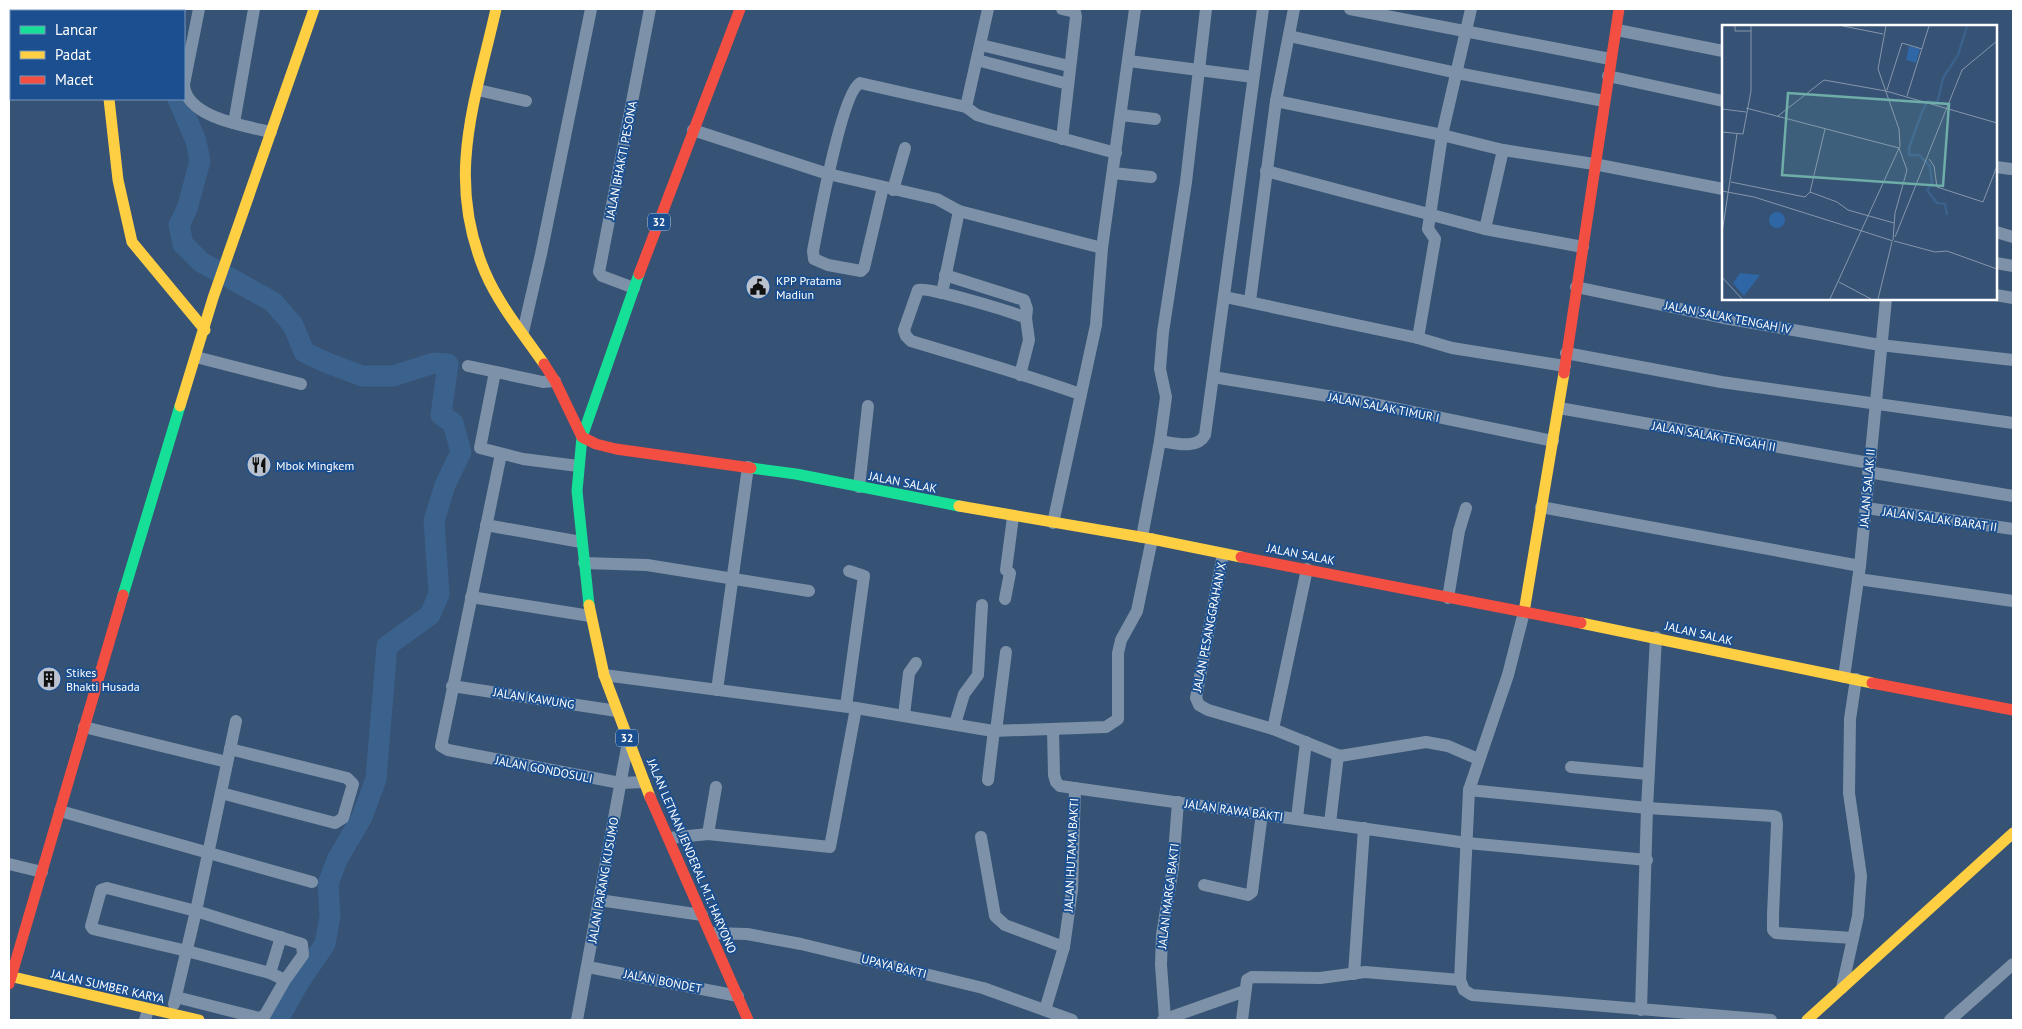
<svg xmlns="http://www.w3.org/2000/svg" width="2022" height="1029" font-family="'PT Sans',sans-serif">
<rect width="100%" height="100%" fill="#365274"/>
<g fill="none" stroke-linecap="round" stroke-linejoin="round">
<g stroke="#3b618d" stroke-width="21">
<path d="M149,11V9"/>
<path d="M178,99L196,141L200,161L187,209L179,225L183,244L201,262L273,302L293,325L304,352L325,362L362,376H393L434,363L448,364L441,415L453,423L461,452L445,485L434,521L439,594L430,615L387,646L376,779L362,817L337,860L328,884L330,916L325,944L299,982L278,1020"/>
</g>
<g stroke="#7d92a8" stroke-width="12">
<path d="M1062,9L1075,12L1076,17L1062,139"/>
<path d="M1350,9L1610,59"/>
<path d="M1617,30L1723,51"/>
<path d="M1289,36L1457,73L1604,101"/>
<path d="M981,45L1069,66"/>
<path d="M977,60L1068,84"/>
<path d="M1129,61L1253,77"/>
<path d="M1608,76L1723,101"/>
<path d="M184,84L199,9"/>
<path d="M184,86C188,118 245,126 271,132"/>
<path d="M478,90L526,101"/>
<path d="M1276,101L1442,135L1503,150L1594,164L1723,189"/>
<path d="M966,107L988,9"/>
<path d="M1121,115L1155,119"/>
<path d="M234,123L254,9"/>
<path d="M693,130L828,174L937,199L959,211L942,293"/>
<path d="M1996,167L2011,169"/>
<path d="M1266,171L1485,229L1583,247"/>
<path d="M1113,173L1151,177"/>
<path d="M883,187L864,268L861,271L828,265L814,259L813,251C818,225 842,92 860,83L966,107L977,115L990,119L1116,153"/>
<path d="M893,190L905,148"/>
<path d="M959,211L1102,248"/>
<path d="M1485,229L1503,150"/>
<path d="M1996,232L2013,237"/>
<path d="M1996,263L2013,266"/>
<path d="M945,275L1024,300L1027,309L1026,318"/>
<path d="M1576,287L1724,318L1880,345L2013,360"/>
<path d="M634,288L602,276L599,272L650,9"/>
<path d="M1996,295L2013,298"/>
<path d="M1225,297L1418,338L1452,348L1565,366"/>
<path d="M1250,301L1276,101L1294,9"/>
<path d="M523,332L541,254L591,9"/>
<path d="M1418,338L1435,239L1428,229L1442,135L1471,9"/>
<path d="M1566,353L1721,382L2013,423"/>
<path d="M196,357L301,384"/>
<path d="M468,366L543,382L555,381"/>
<path d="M495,372L480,448L523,459L578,466"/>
<path d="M1020,375L1029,340L1026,318C1013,312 927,286 918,290L904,330L906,336L911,341C967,358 1024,374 1080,394"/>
<path d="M1213,377L1370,403L1553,441"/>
<path d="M1559,408L1869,463"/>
<path d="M1160,441L1166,397L1160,369L1163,332L1186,182L1206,9"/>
<path d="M501,454L441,746L448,750L620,783L644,782"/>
<path d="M1868,472L2013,496"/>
<path d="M859,487L868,406"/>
<path d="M1541,507L1860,566"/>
<path d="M1866,508L2013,529"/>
<path d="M1053,523L1096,325L1102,248L1135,9"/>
<path d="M486,525L581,542"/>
<path d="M1142,537L1160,441C1174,443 1197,450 1205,435L1263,9"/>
<path d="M1223,554L1196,698L1199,705L1208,710L1273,729L1340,756L1426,742L1448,746L1478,759"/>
<path d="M584,563L647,565L809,591"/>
<path d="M1858,579L2013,601"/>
<path d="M471,597L590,616"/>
<path d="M1448,598L1459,531L1466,508"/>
<path d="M1005,599L1010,573L1006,570L1013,517"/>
<path d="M1524,612L1508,675L1469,790L1460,980L1464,990L1472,995L1771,1020"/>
<path d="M604,675L856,708L993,731L1106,727L1118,719V653L1121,640L1137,611L1152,539"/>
<path d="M1844,677L1860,566L1886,299"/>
<path d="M452,686L617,711"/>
<path d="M717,690L748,467"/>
<path d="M846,706L864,576L849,571"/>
<path d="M904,715L909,673L916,663"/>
<path d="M955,724L964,694L978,675L982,605"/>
<path d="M84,727L227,762"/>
<path d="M1053,729L1054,775L1056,782L1060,786L1467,843L1647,860"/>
<path d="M1273,729L1307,569"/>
<path d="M996,731L1006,652"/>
<path d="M1571,767L1648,774"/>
<path d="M988,780L994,730"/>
<path d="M1469,790L1647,808L1773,816L1776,817L1777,824L1773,915V930L1776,933L1853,938"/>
<path d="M221,793L335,823L343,818L353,784L347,778L230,749"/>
<path d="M60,811L312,882"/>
<path d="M1297,818L1306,742"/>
<path d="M1330,823L1338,755"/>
<path d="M708,834L716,787"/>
<path d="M981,837L995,916L1005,925L1064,947"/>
<path d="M669,838L708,834L830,847L856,708"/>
<path d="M9,864L42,872"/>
<path d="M1204,885L1248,895L1252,892L1262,813"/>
<path d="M599,900L702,915"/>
<path d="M711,933L747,934L801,944L983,988L1072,1020"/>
<path d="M588,967L738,996"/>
<path d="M270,973L281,937"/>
<path d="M1354,974L1364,828"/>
<path d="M1842,988L1858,916L1861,876L1849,793L1850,719L1856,679"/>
<path d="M176,997L259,1018L265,1015L285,980L270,973L187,951L93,929L91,926L101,890L107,888L196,911L302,944L303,955L285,980"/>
<path d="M174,1004L196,911L236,721"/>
<path d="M1045,1010L1064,947L1072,890L1075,788"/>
<path d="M1641,1010L1647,808L1656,637"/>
<path d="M1165,1019L1161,965L1162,935L1173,867L1178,802"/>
<path d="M145,1020L148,1010"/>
<path d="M577,1020L628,742"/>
<path d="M1163,1020L1245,991"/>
<path d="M1242,1020L1247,980L1252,977L1320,978L1365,972L1460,980"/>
<path d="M1950,1020L2013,964"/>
</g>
<g stroke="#16e098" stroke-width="11">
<path d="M751,468L796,474L959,506"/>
<path d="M123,595L180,406"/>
<path d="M589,605L577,491L582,437L639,274"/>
</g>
<g stroke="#ffcf43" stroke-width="11">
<path d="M496,9C475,102 445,178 485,272C499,305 524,335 544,364"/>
<path d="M109,99L118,180L132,242L205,330"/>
<path d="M180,406L213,298L314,9"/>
<path d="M959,506L1152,539L1241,557"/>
<path d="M589,605L604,675L650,797"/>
<path d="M1524,612L1564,373"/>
<path d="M1581,623L1872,683"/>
<path d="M9,976L199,1020"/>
<path d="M1807,1020L2013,833"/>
</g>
<g stroke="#f24e42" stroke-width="11">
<path d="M98,9V11"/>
<path d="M639,274L740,9"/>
<path d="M544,364L555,381L582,437L596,444L616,449L751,468"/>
<path d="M1564,373L1619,9"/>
<path d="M1241,557L1581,623"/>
<path d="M1872,683L2013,710"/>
<path d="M650,797L748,1020"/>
<path d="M9,984L123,595"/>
</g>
</g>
<defs>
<symbol id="civic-disc" viewBox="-11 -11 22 22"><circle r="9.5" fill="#b9c2ce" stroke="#1b4f8f"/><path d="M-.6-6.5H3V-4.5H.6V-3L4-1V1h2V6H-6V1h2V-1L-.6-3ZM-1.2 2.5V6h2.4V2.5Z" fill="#111"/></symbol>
<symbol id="restaurant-disc" viewBox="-11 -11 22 22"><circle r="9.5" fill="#b9c2ce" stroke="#1b4f8f"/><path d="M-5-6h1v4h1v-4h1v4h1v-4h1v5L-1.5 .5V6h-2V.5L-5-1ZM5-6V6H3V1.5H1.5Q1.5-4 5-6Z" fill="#111"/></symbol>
<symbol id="building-disc" viewBox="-11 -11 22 22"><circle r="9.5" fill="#b9c2ce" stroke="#1b4f8f"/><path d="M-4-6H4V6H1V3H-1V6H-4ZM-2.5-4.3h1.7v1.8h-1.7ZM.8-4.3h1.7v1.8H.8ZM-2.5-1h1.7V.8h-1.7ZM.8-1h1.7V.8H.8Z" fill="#111"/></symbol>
</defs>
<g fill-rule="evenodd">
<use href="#civic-disc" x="744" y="273" width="28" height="28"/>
<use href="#restaurant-disc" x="245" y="451" width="28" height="28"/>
<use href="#building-disc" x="35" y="665" width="28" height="28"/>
</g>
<g text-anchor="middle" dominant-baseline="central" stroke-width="4" stroke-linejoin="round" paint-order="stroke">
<g fill="#1b4f8f" stroke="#bbcadd" stroke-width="1">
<rect x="648" y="213.5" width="22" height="17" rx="4"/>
<rect x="616" y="729.5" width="22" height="17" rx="4"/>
</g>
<g font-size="11" font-weight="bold" fill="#fff">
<text x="659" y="222">32</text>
<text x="627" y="738">32</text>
</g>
<g font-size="12" fill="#fff" stroke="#1b4f8f">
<text transform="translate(621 160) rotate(-79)">JALAN BHAKTI PESONA</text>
<text transform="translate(1728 317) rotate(11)">JALAN SALAK TENGAH IV</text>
<text transform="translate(1384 407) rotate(11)">JALAN SALAK TIMUR I</text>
<text transform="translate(1714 436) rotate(10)">JALAN SALAK TENGAH II</text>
<text transform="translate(903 482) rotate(11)">JALAN SALAK</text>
<text transform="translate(1867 488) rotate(-85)">JALAN SALAK II</text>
<text transform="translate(1940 519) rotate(8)">JALAN SALAK BARAT II</text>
<text transform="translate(1301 554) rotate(11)">JALAN SALAK</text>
<text transform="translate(1209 627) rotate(-79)">JALAN PESANGGRAHAN X</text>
<text transform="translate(1699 633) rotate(13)">JALAN SALAK</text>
<text transform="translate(534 698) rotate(9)">JALAN KAWUNG</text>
<text transform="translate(544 769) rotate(11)">JALAN GONDOSULI</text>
<text transform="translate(1234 810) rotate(8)">JALAN RAWA BAKTI</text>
<text transform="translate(1071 855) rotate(-87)">JALAN HUTAMA BAKTI</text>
<text transform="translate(692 856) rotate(67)">JALAN LETNAN JENDERAL M.T. HARYONO</text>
<text transform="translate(603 880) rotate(-80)">JALAN PARANG KUSUMO</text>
<text transform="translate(1168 896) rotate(-83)">JALAN MARGA BAKTI</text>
<text transform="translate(894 966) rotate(14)">UPAYA BAKTI</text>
<text transform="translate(663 981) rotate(11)">JALAN BONDET</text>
<text transform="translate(108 986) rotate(13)">JALAN SUMBER KARYA</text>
</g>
<g font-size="12" fill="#fff" stroke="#1b4f8f" text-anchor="start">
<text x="776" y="280">KPP Pratama<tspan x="776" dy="14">Madiun</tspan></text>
<text x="276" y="465">Mbok Mingkem</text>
<text x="66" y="672">Stikes<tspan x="66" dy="14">Bhakti Husada</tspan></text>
</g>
</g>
<g transform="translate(1722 25)">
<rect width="275" height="275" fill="#365274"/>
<path d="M187,21L198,24L194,38L184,35ZM47 195a8 8 0 1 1 16 0a8 8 0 1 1-16 0Z" fill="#2f66a5"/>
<path d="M18,248L38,250L22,271L11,258Z" fill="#2f66a5"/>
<path fill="none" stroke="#3b618d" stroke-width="2.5" d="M225,190L223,179L215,178L205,165L210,159L208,141L197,130H187V123L201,84L206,76L213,78L216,75L221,53L236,30L245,1"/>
<path fill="none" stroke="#8697ac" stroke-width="1" d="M13,1V6H29M121,1L161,9M165,65L180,18L200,24M164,66L275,98M185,71L207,1M24,83L177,123L185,145L173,188L171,215M0,84L24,87M56,91L102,55L164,66M0,107L21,109M21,109L29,66V1M207,134L212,141L215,162L261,177L275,141M9,157L83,172L88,167L103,104M0,166L32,172L140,206M88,167L115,177L126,185L172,198M140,206L171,216M0,208L15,109M173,212L240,45L275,16M172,216L213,227L225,226L275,244M0,252L20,274M117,257L149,274M108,274L178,121L177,104L156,44L164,1M156,274L170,217"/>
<path fill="#6fada8" fill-opacity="0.15" stroke="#6fada8" stroke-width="2.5" d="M66,68L227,79L221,161L60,150Z"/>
<rect width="275" height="275" fill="none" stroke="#fff" stroke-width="2.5"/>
</g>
<rect width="2022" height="1029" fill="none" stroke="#ffffff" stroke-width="20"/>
<rect x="10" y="10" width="175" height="90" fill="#1b4f8f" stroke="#7695bc"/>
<rect x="20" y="26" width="25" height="8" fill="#16e098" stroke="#7695bc"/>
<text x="55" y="35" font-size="15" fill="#ffffff">Lancar</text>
<rect x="20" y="51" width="25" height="8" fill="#ffcf43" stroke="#7695bc"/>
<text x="55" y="60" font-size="15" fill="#ffffff">Padat</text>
<rect x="20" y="76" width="25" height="8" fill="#f24e42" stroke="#7695bc"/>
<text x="55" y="85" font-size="15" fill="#ffffff">Macet</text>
</svg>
